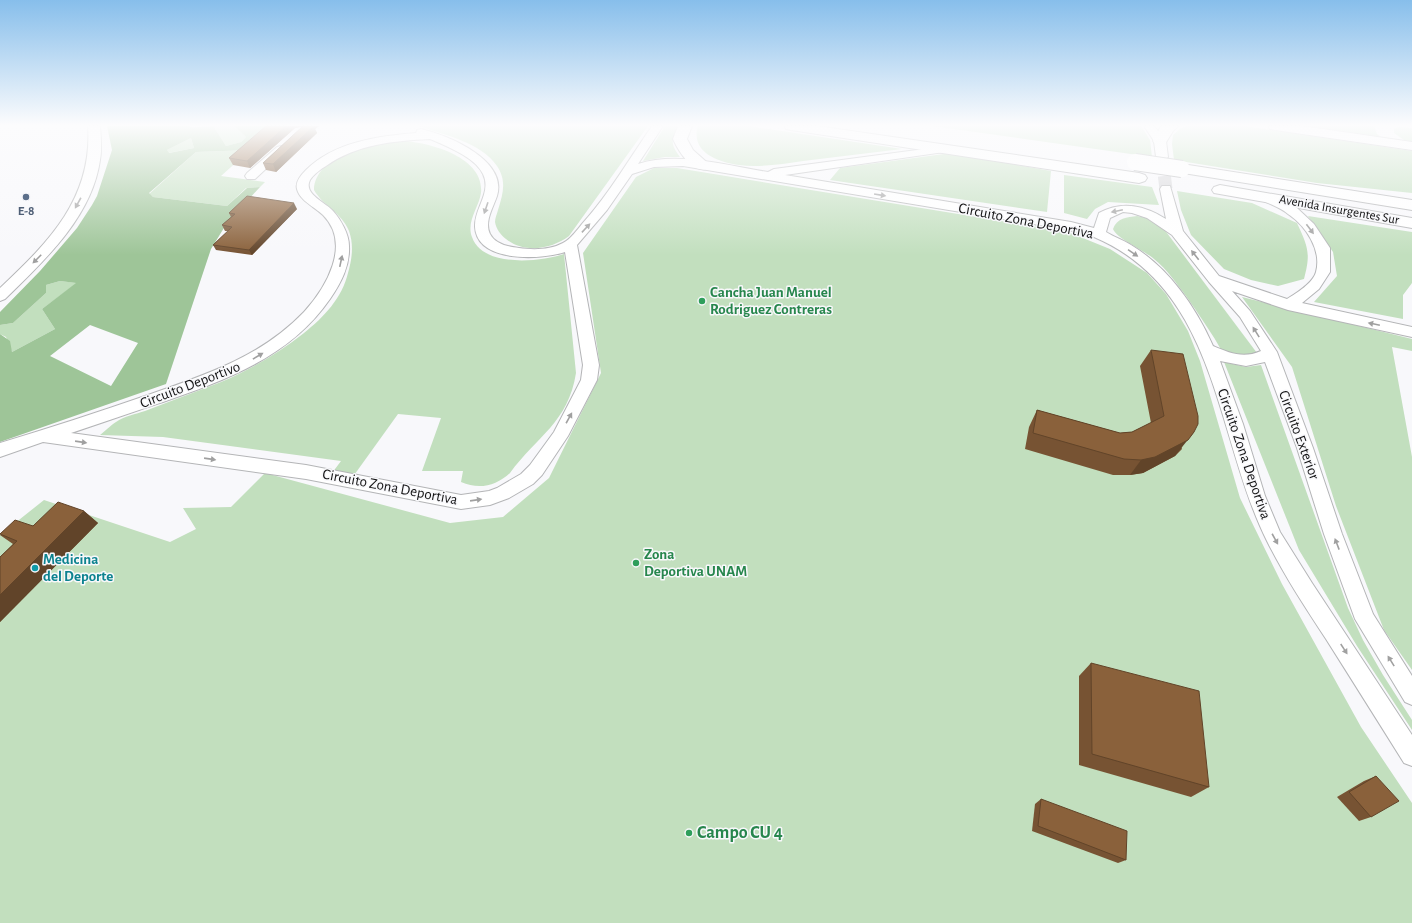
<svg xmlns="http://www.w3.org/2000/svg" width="1412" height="923" font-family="'Alegreya Sans',sans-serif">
<rect width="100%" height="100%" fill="#f8f8fb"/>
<g fill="#c2dfbe">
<path d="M217,126H234L246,137L241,142L226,146L214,127Z"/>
<path d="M419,126H648L569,236C552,249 524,254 506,239C501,235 496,229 495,222C495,218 497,214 498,210C503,194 507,181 497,166C481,142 444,135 419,126Z"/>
<path d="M665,126H679C671,140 670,143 680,157H665L643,161Z"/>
<path d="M698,126H748L902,149C869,153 836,157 803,161C782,164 759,168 739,165C718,162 690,152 698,126Z"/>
<path d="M933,126H1141L1150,140L1152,157Z"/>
<path d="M1190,126H1244L1412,151V193L1317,183L1174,160L1172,144L1173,135L1181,128Z"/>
<path d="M1307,126H1374L1377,134L1381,137Z"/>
<path d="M1399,127L1412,128V142L1404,140L1394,133V129Z"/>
<path d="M191,138L194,148L168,153L167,150Z"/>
<path d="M402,141C429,142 485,157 481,193C479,207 466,222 472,237C483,268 540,262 564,254L576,373C568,423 537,436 510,473C496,486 479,490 461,482L463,471H422L441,418L398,414L352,478L332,473L341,461L163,437L100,435C105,431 111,425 116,422C124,416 136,414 145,411C170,401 196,392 221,382C251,369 279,353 304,333C324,317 342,298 348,273C352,259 354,245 349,231C342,213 323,206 314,190C315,154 374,143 402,141Z"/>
<path d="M250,150L221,176L265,182L260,187L246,188L227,206L153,197L149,194L196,152Z"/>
<path d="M951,153L1051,171L1047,212L830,180L840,168Z"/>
<path d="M654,168H677L1068,232L1110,249L1147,273L1166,294L1188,331L1200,361L1240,498L1282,584L1361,727L1412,803V923H0V535L44,500L170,542L196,529L183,508L231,507L265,473L450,523L503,517L549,478L601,373L583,253L636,177Z"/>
<path d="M1064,175L1152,187L1159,205L1108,202L1095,209L1087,219L1064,213Z"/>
<path d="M1177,191L1252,203L1297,223C1308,247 1311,253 1304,279L1278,286L1251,280L1224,269L1191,235L1181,210Z"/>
<path d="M1137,216L1151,219L1164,229L1257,353L1251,357L1223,353C1212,333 1199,315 1186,296C1176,283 1167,269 1154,259C1145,251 1116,238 1113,229C1117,218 1127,217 1137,216Z"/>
<path d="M1308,216L1412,232V283L1403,295V319L1314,302L1337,276L1333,252Z"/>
<path d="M60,281L77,283L42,309L55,329L12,352L6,337L0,334V325L13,323L46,293V285Z"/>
<path d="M1242,297L1412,339V351L1392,347L1412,457V670L1384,630L1336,506L1292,367Z"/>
<path d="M1224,362L1246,367L1261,365L1348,608L1363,640L1383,675L1412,720V730L1357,646L1299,550Z"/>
</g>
<path fill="#9ec598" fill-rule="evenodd" d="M107,126H190V127C198,128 208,126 217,126L214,127L226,146L241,142L246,137L234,126H278L250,150L196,152L149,193L153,197L227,206L247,188L260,187L227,223L211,249L166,384L0,442V334L10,341L12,352L55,329L42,309L76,283L60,281L46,285V293L13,323L0,325V312L40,271L77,228L92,205L97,196L112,150ZM191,138L194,148L169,153L167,150ZM90,325L138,343L111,386L50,356Z"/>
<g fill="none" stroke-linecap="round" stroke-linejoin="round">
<path stroke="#d5d5d8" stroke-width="13" stroke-dasharray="13 6" stroke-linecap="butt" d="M1162,157L1166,189"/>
<defs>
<g id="minor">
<path d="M88,126H100C101,137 102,149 100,160C92,217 44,261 5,299L0,301V288C49,242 93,198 88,126Z"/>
<path d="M652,126H663L638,164C678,151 727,166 768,172L774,169L947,146L951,147L953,149L951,151L785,175L1071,222L1094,228L1099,213C1123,200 1145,206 1166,219L1160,189L1162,186H1170L1183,231L1219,276L1287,299C1297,293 1313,283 1316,272C1322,250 1306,226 1288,214C1281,208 1272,205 1264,201L1262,198L1264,195H1272L1297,208L1314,224L1330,248V272L1319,289L1302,303L1412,327V337L1288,310L1232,291L1250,311L1277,352L1313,448L1342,534L1373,614L1412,676V705L1405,702L1355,619L1324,534L1297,448L1265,362L1246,366L1220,361L1243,424L1265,496L1280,532L1312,583L1412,735V766L1404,763C1378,721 1352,680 1326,639C1305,607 1284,575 1267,541C1215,437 1219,290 1094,237C1086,233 1077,232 1069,230L683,166L654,167L632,174L607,210L577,245L599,365L597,380L568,436L542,475L533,484L509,498L490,505L461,509L306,479L43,442L0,457V443C50,428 99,412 148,395C205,375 261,357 304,312C326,288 352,244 323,215C315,207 300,201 297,189C295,182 301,175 306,170C334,142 378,136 416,133L417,130L421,129C448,135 508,160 497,196C493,208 484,222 490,234C495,244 509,247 519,248C533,250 550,250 563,243C571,239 577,230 582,224C610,193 629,159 652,126ZM430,139C446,146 475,157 483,174C492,193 474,208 475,227C477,263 541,260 565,252L583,365L581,380L554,432L530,465L521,474L497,488L489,491L461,495L306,465L71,433C102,423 132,412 163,402C226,380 290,357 330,299C341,283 350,266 349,246C349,234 341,220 333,211C325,202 303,194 310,180C314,174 321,169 326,166C357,144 394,141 430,139ZM1123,212L1132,213L1147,218L1172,235L1209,282L1240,317L1261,351C1243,359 1230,353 1213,346C1196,307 1168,267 1131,245C1123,240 1114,237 1106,232L1110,218Z"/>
<path d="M1144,126H1154L1166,141L1168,157L1166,159H1158L1156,157L1154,141Z"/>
<path d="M281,146L285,147L287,149L285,151L255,179H247L245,176L247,173L277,147Z"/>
</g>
<g id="tertiary">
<path d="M678,126H692L687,139L693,150L711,166L708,169C692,173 679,152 673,139Z"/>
<path d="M1161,126H1178L1173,131L1165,144L1160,145L1155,144L1153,141Z"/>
<path d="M1268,126H1302L1412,142V150L1275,130L1270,129Z"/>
</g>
<g id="secondary">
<path d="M784,126H817L1139,173L1145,175L1147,178L1145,181L1139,183L791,130L786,129Z"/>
<path d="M1182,164L1412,200V210L1177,172L1174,169L1177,166Z"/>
<path d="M1220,185L1412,218V228L1214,193L1212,190L1214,187Z"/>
</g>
</defs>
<use href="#minor" stroke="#b4b5b7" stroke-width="2"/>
<use href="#tertiary" stroke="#b4b5b7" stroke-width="2"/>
<use href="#secondary" stroke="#b4b5b7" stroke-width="2"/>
<use href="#minor" fill="#fff" fill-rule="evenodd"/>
<use href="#tertiary" fill="#fff" fill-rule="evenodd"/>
<use href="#secondary" fill="#fff" fill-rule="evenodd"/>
<defs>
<path id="secondary-bridge" d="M1135,162L1182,169"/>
</defs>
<use href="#secondary-bridge" stroke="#b4b5b7" stroke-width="18" stroke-linecap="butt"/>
<use href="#secondary-bridge" stroke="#fff" stroke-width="16"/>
</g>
<g fill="#775333">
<path d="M266,126H319L315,129L317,133L276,172L266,170L263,163L302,127H300L295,128L250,168L233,165L229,158Z"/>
<path d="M297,209L252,255L216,250L213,245L228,231H225L222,225L231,217L229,213Z"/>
<path d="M1151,350L1182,449L1175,456L1143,473L1130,475H1113L1025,449L1029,427L1037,410L1120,433L1132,432L1151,423L1140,366Z"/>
<path d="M84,511L98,523L0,622V557L13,544L0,535Z"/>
<path d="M1091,663L1209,787L1191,797L1079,765V676Z"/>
<path d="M1376,776L1371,817L1359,821L1337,797L1364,781Z"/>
<path d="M1041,799L1126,860L1118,863L1032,831L1035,804Z"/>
</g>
<g fill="#614429">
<path d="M286,126H300V127L295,128L250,168L247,161Z"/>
<path d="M308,126H319L315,129L317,133L276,172L273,164Z"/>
<path d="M294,203L297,209L252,255L249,250Z"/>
<path d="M1194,432L1175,456L1143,473L1130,475L1141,460Z"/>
<path d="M84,511L98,523L0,622V595Z"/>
</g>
<g fill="#8a613b" stroke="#614429">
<path d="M266,126H286L247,161L229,158Z"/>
<path d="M303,126H314L273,164L263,163Z"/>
<path d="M247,196L294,203L249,250L213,245L232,227L222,225L235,214L229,213Z"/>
<path d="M1151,350L1183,354L1198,416V424L1194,432L1188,440L1155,457L1141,460L1124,459L1033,433L1037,410L1120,433L1132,432L1164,416Z"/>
<path d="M58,502L84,511L0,595V557L17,541L0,534L15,520L33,526Z"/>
<path d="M1091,663L1199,691L1209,787L1092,754Z"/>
<path d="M1376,776L1399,801L1371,817L1349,792Z"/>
<path d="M1041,799L1127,831L1126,860L1038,826Z"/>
</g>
<defs><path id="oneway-solid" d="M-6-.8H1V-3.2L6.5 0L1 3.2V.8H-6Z"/></defs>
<g fill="#a0a0a0">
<use href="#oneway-solid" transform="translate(880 195) rotate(9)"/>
<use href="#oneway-solid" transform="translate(78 203) rotate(119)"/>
<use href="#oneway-solid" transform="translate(486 208) rotate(109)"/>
<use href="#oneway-solid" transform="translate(1117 211) rotate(168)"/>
<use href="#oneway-solid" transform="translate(586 228) rotate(-47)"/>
<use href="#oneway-solid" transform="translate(1310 229) rotate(53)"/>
<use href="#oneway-solid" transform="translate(1133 253) rotate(34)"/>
<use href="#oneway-solid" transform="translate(1195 255) rotate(-128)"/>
<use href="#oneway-solid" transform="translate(37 259) rotate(135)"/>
<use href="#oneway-solid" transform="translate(341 261) rotate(-78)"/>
<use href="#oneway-solid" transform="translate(1374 324) rotate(-168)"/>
<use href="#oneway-solid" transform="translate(1256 332) rotate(-122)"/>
<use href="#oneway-solid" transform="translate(258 356) rotate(-31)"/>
<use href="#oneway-solid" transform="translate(569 418) rotate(-61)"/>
<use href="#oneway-solid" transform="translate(81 442) rotate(8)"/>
<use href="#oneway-solid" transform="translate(210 459) rotate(8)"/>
<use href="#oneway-solid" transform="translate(476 500) rotate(-8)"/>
<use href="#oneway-solid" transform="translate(1275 539) rotate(61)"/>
<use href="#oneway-solid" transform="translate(1337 544) rotate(-111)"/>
<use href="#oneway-solid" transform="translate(1344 649) rotate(57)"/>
<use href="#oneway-solid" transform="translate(1391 661) rotate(-122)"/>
</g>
<linearGradient id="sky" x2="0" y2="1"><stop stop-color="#87beeb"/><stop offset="0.49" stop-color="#fcfcfd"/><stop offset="1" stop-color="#fcfcfd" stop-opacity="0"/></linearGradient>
<rect width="1412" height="255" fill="url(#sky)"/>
<circle fill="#5c6f8a" stroke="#f8f8fb" stroke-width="1.5" cx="26" cy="197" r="4"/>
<g fill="#2e9e5b" stroke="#f8f8fb" stroke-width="1.5">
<circle cx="702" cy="301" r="4"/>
<circle cx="636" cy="563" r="4"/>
<circle cx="689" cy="833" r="4"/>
</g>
<circle fill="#0f9aa8" stroke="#f8f8fb" stroke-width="1.5" cx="35" cy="568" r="4"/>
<g text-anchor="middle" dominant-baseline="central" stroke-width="3" stroke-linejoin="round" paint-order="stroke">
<g font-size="13" fill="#111112" stroke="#f8f8fb">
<text transform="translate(1339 210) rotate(10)">Avenida Insurgentes Sur</text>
</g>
<g font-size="13" font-weight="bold" fill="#4e5e75" stroke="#f8f8fb">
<text x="26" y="211">E-8</text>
</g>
<g font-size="15" fill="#111112" stroke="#f8f8fb">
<text transform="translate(1026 221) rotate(11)">Circuito Zona Deportiva</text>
<text transform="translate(190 385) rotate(-21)">Circuito Deportivo</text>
<text transform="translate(1299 435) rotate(70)">Circuito Exterior</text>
<text transform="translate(1244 454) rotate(71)">Circuito Zona Deportiva</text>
<text transform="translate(390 487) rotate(11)">Circuito Zona Deportiva</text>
</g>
<g font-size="15" font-weight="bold" fill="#27864d" stroke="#f8f8fb" text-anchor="start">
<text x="710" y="292">Cancha Juan Manuel<tspan x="710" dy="17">Rodriguez Contreras</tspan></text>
<text x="644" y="554">Zona<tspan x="644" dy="17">Deportiva UNAM</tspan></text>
</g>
<g font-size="15" font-weight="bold" fill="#0d838f" stroke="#f8f8fb" text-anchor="start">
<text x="43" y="559">Medicina<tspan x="43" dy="17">del Deporte</tspan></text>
</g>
<g font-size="18" font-weight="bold" fill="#27864d" stroke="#f8f8fb" text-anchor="start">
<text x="697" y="833">Campo CU 4</text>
</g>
</g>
</svg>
